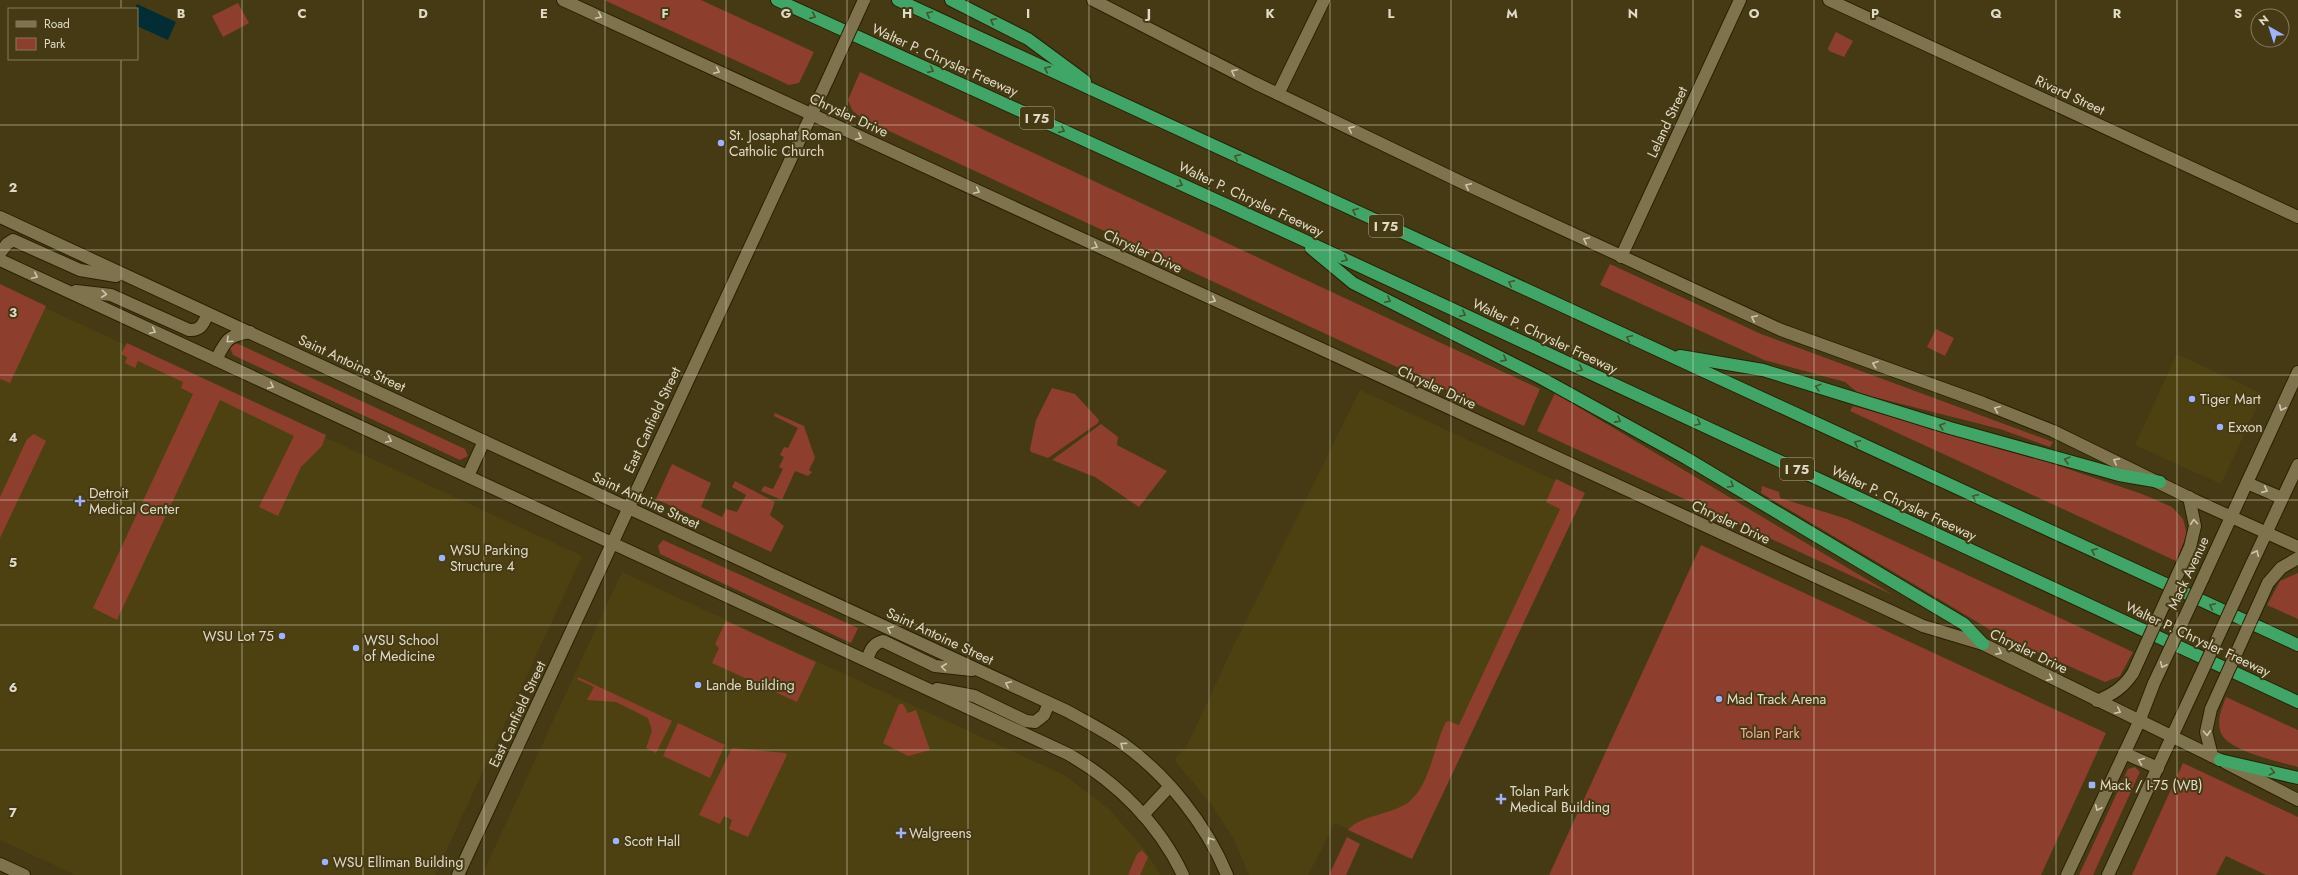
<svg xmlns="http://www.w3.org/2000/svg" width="2298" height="875" font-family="Jost,sans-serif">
<rect width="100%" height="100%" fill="#453a14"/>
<g fill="#4e4111">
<path d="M0,287L582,556L435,875H76L0,840Z"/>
<path d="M2177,354L2263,394L2221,484L2135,445Z"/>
<path d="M1360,390L1580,492L1410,859L1335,823L1308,875H1249L1233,838L1212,805L1174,760L1187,746L1233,647Z"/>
<path d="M622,572L1064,775L1110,810L1144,849L1160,875H482Z"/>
</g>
<g fill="#8d3e2d">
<path d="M604,0H701L814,52L799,83L789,85Z"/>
<path d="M238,3L249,23L223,37L212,16Z"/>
<path d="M1836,32L1853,41L1844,57L1829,51L1828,48Z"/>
<path d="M860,72L1540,389L1524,426L861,118L852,110L848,100Z"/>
<path d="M1610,264L1761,334L2053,442L2050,447L2000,429L1858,393L1845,382L1764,360L1600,285Z"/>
<path d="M0,284L46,306L10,383L0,379Z"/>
<path d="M1936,329L1954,338L1945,356L1927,347Z"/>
<path d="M127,343L326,435L322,446L301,467L278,516L259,507L294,436L220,400L117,620L93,608L193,394L181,388L183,382L138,361L135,368L125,363L127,357L121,354Z"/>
<path d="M236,343L465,449L468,456L460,460L233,355L230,348Z"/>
<path d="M1052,388L1075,394L1099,420L1098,423L1048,458L1031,452L1030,449L1036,420Z"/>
<path d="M1555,393L1893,595L1537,431Z"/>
<path d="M1853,406L2024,454L2142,494L2172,507L2183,519L2187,534L2176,561L1850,411Z"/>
<path d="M775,413L804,426L815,458L809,470L812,472L808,476L795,471L782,500L761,491L764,486L773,489L783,469L779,467L784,457L780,455L784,447L788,448L798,428L774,416Z"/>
<path d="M1101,424L1118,437L1117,445L1167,471L1139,507L1095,477L1052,460Z"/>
<path d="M34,434L46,441L0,538V497L27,439Z"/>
<path d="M672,464L711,483L701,507L722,517L726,509L737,512L746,495L732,487L735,481L775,502L770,515L784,526L771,552L656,499Z"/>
<path d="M1556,479L1585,493L1412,859L1348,830C1361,814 1395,815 1411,800C1431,782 1434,744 1446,722L1448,721L1459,725L1560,509L1546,502Z"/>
<path d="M1762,486L1779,492L1780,498L1847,519L2133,652L2120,676L2105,682L1999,635L1761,493Z"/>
<path d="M663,540L858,628L851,643L660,554L658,546Z"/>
<path d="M1701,545L2106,733L2041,875H1549Z"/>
<path d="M2298,573V619L2267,605L2280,581Z"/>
<path d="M726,621L816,662L797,702L712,663L719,648L715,644Z"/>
<path d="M578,677L672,721L656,753L646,748L652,731L648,718L616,702L587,700L594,687L577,679Z"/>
<path d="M2226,697L2298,730V767C2280,762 2228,751 2221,733C2216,721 2222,708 2226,697Z"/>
<path d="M899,704H903L908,713L916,710L930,750L908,756L883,743Z"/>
<path d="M678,723L725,745L710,778L663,756Z"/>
<path d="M732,748L785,753L787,755L748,837L729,829L732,820L724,816L720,824L699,815Z"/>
<path d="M2183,763L2298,817V875H2266L2226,856L2216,875H2132Z"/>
<path d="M2135,767L2140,772L2139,774L2093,875H2079L2128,769Z"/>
<path d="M1347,837L1360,844L1346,875H1329Z"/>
<path d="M1142,850L1148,857L1140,875H1128L1137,854Z"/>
</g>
<path fill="#032d35" d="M137,4L176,22L168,40L137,26V9H135Z"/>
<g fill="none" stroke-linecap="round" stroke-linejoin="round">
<defs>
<g id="street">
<path d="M1829,0L2298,217"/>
<path d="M1278,94L1324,0"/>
<path d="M1621,257L1740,0"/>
<path d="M2226,763L2298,800"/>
<path d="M0,864L24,875"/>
<path d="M458,875L828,79"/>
</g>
<g id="secondary">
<path d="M563,0L1923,626L1983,644L2220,760"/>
<path d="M1093,0L1255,83L1463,183L1781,330L1983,403L2053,431L2196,501L2298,547"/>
<path d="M0,217L1067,711C1085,721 1105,731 1122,743C1167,775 1206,824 1227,875"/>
<path d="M0,253L7,244L13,240L80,270L116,276"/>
<path d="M0,260L1068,754C1117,782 1159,824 1183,875"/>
<path d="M76,291L111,295L189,330C201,331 203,324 208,314"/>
<path d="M216,360C226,340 227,336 250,332"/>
<path d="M468,476L484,441"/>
<path d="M2247,483L2282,498"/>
<path d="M2189,497L2195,526L2190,547"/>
<path d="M2247,574L2298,465"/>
<path d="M2203,578L2298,372"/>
<path d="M2268,583L2281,568L2298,558"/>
<path d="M867,660C870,651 872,644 883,641L935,666L972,670"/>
<path d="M937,689L974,696L1026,721L1035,722L1044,715L1049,703"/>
<path d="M2097,701C2113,694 2123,688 2133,673"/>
<path d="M2211,709L2206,732L2212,756"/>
<path d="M2124,753L2158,768"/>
<path d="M1143,815L1169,787"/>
<path d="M2067,875L2139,722L2154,683"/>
<path d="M2108,875L2200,676"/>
</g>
<g id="highway">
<path d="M777,0L1297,237L2298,702"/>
<path d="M898,0L2298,645"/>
<path d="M951,0L1028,39L1085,81"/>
<path d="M1311,248L1353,283L1541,378L1686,458L1964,624L1983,644"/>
<path d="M1680,356L1763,370L1950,428L2119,475L2160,482"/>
<path d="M2220,760L2298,778"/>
</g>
</defs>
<use href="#street" stroke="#292104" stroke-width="14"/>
<use href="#secondary" stroke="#292104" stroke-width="14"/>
<use href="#highway" stroke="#292104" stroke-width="14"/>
<use href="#street" stroke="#7f734d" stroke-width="12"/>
<use href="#secondary" stroke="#7f734d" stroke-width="12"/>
<use href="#highway" stroke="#3fa667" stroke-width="12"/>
<defs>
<path id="street-bridge" d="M828,79L864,0"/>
<g id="secondary-bridge">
<path d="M2133,673L2190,547"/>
<path d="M2200,676L2247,574"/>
<path d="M2154,683L2203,578"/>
<path d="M2211,709L2268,583"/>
</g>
</defs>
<use href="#street-bridge" stroke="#292104" stroke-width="14" stroke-linecap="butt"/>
<use href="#secondary-bridge" stroke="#292104" stroke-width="14" stroke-linecap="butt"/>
<use href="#street-bridge" stroke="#7f734d" stroke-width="12"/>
<use href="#secondary-bridge" stroke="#7f734d" stroke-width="12"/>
</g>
<defs><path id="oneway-chevron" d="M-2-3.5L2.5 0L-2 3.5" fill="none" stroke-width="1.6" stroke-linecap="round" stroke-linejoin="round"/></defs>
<g stroke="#445529">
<use href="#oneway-chevron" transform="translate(929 14) rotate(-155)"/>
<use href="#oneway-chevron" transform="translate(813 16) rotate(24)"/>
<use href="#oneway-chevron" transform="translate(993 21) rotate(-153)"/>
<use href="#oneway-chevron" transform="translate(1047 69) rotate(-155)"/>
<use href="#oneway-chevron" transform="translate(931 70) rotate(24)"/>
<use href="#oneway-chevron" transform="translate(1062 130) rotate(24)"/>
<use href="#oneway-chevron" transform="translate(1237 157) rotate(-155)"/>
<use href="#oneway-chevron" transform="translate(1180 184) rotate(24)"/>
<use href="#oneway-chevron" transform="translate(1355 211) rotate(-155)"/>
<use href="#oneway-chevron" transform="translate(1345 259) rotate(25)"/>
<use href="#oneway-chevron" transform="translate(1511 283) rotate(-155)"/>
<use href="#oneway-chevron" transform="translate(1388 300) rotate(27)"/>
<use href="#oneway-chevron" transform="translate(1463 314) rotate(25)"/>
<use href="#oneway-chevron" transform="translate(1629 338) rotate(-155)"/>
<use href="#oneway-chevron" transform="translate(1504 359) rotate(27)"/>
<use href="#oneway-chevron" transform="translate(1580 369) rotate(25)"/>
<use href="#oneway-chevron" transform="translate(1818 387) rotate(-163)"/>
<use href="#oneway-chevron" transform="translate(1618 420) rotate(29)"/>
<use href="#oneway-chevron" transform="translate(1698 423) rotate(25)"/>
<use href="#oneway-chevron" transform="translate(1942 426) rotate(-163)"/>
<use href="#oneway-chevron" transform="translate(1857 443) rotate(-155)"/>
<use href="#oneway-chevron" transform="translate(2067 460) rotate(-165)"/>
<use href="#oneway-chevron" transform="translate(1731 485) rotate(31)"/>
<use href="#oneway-chevron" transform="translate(1975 497) rotate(-155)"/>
<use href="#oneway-chevron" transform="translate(2094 551) rotate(-155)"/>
<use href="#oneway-chevron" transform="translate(2212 606) rotate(-155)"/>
<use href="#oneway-chevron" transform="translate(2272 772) rotate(13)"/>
</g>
<g stroke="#cdc5ae">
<use href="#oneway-chevron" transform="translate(599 16) rotate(25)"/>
<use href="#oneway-chevron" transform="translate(717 71) rotate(25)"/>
<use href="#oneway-chevron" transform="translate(1234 72) rotate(-153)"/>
<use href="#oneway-chevron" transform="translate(1351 129) rotate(-154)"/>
<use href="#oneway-chevron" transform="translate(859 137) rotate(25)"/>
<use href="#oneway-chevron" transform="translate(1468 186) rotate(-155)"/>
<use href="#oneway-chevron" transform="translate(977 191) rotate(25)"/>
<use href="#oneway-chevron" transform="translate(1586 240) rotate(-155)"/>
<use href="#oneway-chevron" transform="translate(1095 246) rotate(25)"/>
<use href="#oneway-chevron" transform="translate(35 276) rotate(25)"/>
<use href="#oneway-chevron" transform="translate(104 294) rotate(6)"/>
<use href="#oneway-chevron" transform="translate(1213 300) rotate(25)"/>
<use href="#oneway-chevron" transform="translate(1754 318) rotate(-155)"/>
<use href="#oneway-chevron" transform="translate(153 331) rotate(25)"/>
<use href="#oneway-chevron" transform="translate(229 340) rotate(137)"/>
<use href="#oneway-chevron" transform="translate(1875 364) rotate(-160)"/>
<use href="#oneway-chevron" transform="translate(271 386) rotate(25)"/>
<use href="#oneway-chevron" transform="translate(2282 408) rotate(115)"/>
<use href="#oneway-chevron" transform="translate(1997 409) rotate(-158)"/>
<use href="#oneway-chevron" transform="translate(389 440) rotate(25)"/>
<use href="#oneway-chevron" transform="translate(2116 461) rotate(-154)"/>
<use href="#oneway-chevron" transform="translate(2265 490) rotate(24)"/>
<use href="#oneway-chevron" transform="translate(2194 522) rotate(-94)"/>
<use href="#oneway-chevron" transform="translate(2256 553) rotate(-65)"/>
<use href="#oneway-chevron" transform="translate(890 629) rotate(-155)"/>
<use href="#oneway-chevron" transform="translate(1999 652) rotate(27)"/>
<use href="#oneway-chevron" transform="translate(2163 665) rotate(115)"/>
<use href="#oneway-chevron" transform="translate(944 667) rotate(-173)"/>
<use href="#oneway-chevron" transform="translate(2050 678) rotate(26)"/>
<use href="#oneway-chevron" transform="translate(1008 684) rotate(-155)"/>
<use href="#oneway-chevron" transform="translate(2118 711) rotate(27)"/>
<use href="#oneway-chevron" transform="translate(2207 733) rotate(87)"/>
<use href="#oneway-chevron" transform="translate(1123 745) rotate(-144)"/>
<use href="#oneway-chevron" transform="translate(2141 761) rotate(-157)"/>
<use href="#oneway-chevron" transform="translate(2098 808) rotate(115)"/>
<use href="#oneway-chevron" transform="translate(1210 840) rotate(-123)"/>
</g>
<path fill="none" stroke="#e0dac6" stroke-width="1" stroke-opacity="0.55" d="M121,0V9M242,0V875M363,0V875M484,0V875M605,0V875M726,0V875M847,0V875M968,0V875M1089,0V875M1209,0V875M1330,0V875M1451,0V875M1572,0V875M1693,0V875M1814,0V875M1935,0V875M2056,0V875M2177,0V875M121,59V875M0,125H2298M0,250H2298M0,375H2298M0,500H2298M0,625H2298M0,750H2298"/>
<g fill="#a1b2fd" stroke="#453a14" stroke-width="1.5">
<circle cx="721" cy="143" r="4"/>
<circle cx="2192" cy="399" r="4"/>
<circle cx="2220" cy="427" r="4"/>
<path d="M78 495h4v4h4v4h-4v4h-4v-4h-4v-4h4z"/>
<circle cx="442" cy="558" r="4"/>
<circle cx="282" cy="636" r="4"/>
<circle cx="356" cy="648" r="4"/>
<circle cx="698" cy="685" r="4"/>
<circle cx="1719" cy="699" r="4"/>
<rect x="2088" y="781" width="8" height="8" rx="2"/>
<path d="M1499 793h4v4h4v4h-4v4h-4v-4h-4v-4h4z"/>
<path d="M899 827h4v4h4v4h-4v4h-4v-4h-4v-4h4z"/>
<circle cx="616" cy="841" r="4"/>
<circle cx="325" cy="862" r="4"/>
</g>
<g text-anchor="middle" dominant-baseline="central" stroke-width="4" stroke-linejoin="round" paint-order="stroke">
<g fill="#453a14" stroke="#b2aa91" stroke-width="1">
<rect x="1020" y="107" width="34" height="22" rx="3"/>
<rect x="1369" y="215" width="34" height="22" rx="3"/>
<rect x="1780" y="458" width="34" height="22" rx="3"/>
</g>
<g font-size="13" font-weight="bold" fill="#e0dac6">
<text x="1037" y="118">I 75</text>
<text x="1386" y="226">I 75</text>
<text x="1797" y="469">I 75</text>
</g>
<g font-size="14" fill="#e0dac6" stroke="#453a14">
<text transform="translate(945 60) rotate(24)">Walter P. Chrysler Freeway</text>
<text transform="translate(2070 95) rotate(25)">Rivard Street</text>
<text transform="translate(849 115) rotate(25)">Chrysler Drive</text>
<text transform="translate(1667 122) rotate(-65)">Leland Street</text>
<text transform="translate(1251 199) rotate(25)">Walter P. Chrysler Freeway</text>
<text transform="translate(1143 251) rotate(25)">Chrysler Drive</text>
<text transform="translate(1545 336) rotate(25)">Walter P. Chrysler Freeway</text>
<text transform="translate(352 363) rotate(25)">Saint Antoine Street</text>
<text transform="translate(1437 387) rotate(25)">Chrysler Drive</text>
<text transform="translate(652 420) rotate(-65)">East Canfield Street</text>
<text transform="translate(646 500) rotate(25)">Saint Antoine Street</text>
<text transform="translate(1904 503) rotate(25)">Walter P. Chrysler Freeway</text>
<text transform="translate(1731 522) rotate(25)">Chrysler Drive</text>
<text transform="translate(2188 573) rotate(-65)">Mack Avenue</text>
<text transform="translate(940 636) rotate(25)">Saint Antoine Street</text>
<text transform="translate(2198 639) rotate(25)">Walter P. Chrysler Freeway</text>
<text transform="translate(2029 651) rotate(26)">Chrysler Drive</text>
<text transform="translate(517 714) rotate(-65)">East Canfield Street</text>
</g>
<g font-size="14" fill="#e0dac6" stroke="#453a14" text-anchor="start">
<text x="729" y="135">St. Josaphat Roman<tspan x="729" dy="16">Catholic Church</tspan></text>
<text x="2200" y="399">Tiger Mart</text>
<text x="2228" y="427">Exxon</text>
<text x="89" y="493">Detroit<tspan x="89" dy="16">Medical Center</tspan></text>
<text x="450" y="550">WSU Parking<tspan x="450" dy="16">Structure 4</tspan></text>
<text x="274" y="636" text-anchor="end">WSU Lot 75</text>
<text x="364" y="640">WSU School<tspan x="364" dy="16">of Medicine</tspan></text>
<text x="706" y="685">Lande Building</text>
<text x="1727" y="699">Mad Track Arena</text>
<text x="2100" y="785">Mack / I-75 (WB)</text>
<text x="1510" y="791">Tolan Park<tspan x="1510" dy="16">Medical Building</tspan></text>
<text x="909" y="833">Walgreens</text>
<text x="624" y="841">Scott Hall</text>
<text x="333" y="862">WSU Elliman Building</text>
</g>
<g font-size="14" fill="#f3ae9d" stroke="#453a14">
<text x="1770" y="733">Tolan Park</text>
</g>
</g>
<g font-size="13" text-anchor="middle" font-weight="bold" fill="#e0dac6" stroke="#453a14" stroke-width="4" stroke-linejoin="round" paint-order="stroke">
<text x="181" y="18">B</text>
<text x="302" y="18">C</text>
<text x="423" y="18">D</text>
<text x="544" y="18">E</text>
<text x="665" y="18">F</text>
<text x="786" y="18">G</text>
<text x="907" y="18">H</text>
<text x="1028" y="18">I</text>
<text x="1149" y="18">J</text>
<text x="1270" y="18">K</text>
<text x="1391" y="18">L</text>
<text x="1512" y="18">M</text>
<text x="1633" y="18">N</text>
<text x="1754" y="18">O</text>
<text x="1875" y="18">P</text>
<text x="1996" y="18">Q</text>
<text x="2117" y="18">R</text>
<text x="2238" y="18">S</text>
<text x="13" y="192">2</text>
<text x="13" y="317">3</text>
<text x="13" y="442">4</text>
<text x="13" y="567">5</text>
<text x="13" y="692">6</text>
<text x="13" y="817">7</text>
</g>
<rect x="8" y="8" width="130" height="52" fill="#453a14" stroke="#837a5b"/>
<rect x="16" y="21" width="20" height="6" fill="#7f734d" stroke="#837a5b"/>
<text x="44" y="28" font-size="12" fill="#e0dac6">Road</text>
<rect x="16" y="38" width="20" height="12" fill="#8d3e2d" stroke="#837a5b"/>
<text x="44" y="48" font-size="12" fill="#e0dac6">Park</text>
<g transform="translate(2270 28) rotate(321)"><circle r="19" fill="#453a14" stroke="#837a5b"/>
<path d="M0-3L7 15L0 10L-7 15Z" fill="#a1b2fd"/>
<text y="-6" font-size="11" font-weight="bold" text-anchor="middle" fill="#e0dac6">N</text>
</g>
</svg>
